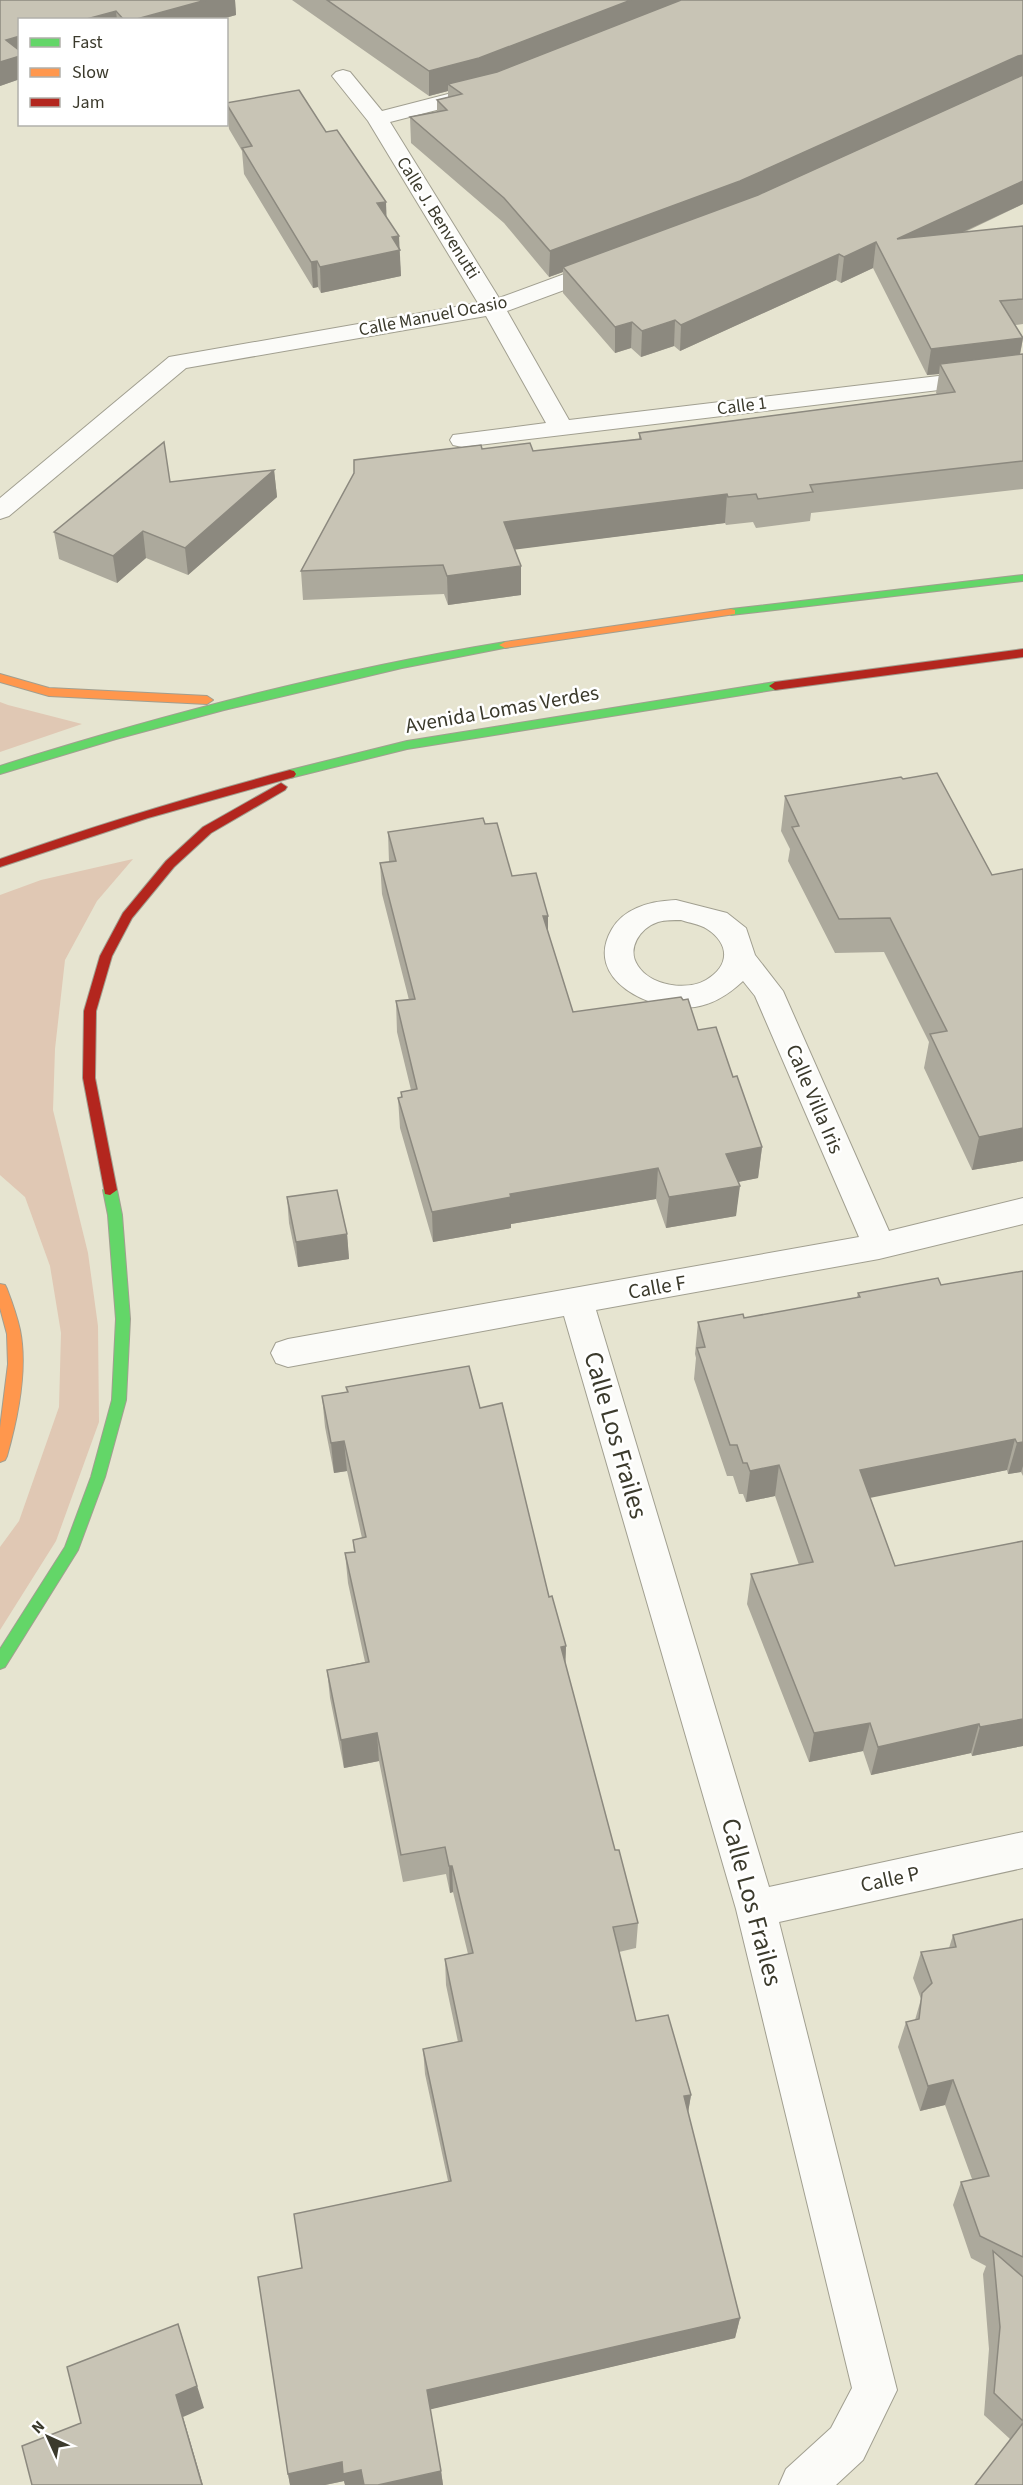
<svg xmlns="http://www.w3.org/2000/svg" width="1023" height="2485" font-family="'Source Sans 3',sans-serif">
<rect width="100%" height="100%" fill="#e6e4d0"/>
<g fill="#e0c8b4">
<path d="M0,702L8,705L82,724L0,752Z"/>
<path d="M133,859L97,901L65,960L55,1049L53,1110L88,1253L98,1326L99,1422L56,1541L0,1630V1547L19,1521L59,1407L61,1333L50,1266L25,1197L0,1175V895L41,880Z"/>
</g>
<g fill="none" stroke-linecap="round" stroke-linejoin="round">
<defs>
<g id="street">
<path d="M343,70L350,72L382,111L479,86L487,87L490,92L487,97L390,122L499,298L597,262L605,260L613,262L617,267L613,272L507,311L569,420L1023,366V380L462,447L453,445L450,440L453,435L546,423L486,316L186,368L9,516L0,519V498L169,357L478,303L368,121L332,76L336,72Z"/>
<path d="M676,900L727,913L746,928L755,955L783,991L889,1231L1023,1198V1224L879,1259L596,1310L769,1887L1023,1832V1868L779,1922L897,2390L863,2460L836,2485H779L786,2469L831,2428L852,2388L736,1909L564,1316L288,1367L276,1363L271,1353L276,1343L288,1339L859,1237L755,996L743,981C729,994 714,1004 695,1007C652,1013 582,980 612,929C625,907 652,901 676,900ZM681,920C689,923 700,924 707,929C730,944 730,966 706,980C687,991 651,986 638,966C626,949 640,928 658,922C665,920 674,920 681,920Z"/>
</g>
<g id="fast">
<path d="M1023,575V581L731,615L726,612L731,609Z"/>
<path d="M505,642L509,643V647L402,668L224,710L116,739L0,774V766C165,714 334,670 505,642Z"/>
<path d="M775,682L781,686L779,689L407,749L290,778L284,774L290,770L407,741Z"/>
<path d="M110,1185L117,1190L122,1215L130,1319L126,1400L105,1477L78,1550L5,1667L0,1669V1649L65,1547L91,1477L112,1400L116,1319L108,1215L103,1190Z"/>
</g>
<g id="slow">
<path d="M731,609L735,610V614L505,648L499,645L505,642Z"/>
<path d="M0,674L49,688L207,696L213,700L207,704L49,696L0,682Z"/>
<path d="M0,1284L5,1285L7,1289C12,1302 17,1316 20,1330C28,1370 18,1417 7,1456L5,1460L0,1462V1428L8,1364L7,1334L0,1308Z"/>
</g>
<g id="jam">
<path d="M1023,649V657L775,690L769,686L775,682Z"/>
<path d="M290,770L294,771L296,774L294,777L148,818L0,867V859C96,825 192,796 290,770Z"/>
<path d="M281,783L287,787L285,790L211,833L174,867L132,918L112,956L96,1011L95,1078L117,1190L110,1195L105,1194L83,1078L84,1011L100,956L123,913L166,861L203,827Z"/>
</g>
</defs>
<use href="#street" stroke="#a19f90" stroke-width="2"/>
<use href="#fast" stroke="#a19f90" stroke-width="2"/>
<use href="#slow" stroke="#a19f90" stroke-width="2"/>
<use href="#jam" stroke="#a19f90" stroke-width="2"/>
<use href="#street" fill="#fbfbf8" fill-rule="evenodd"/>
<use href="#fast" fill="#63d668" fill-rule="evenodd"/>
<use href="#slow" fill="#ff974d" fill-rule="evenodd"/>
<use href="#jam" fill="#b3261e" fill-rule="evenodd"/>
</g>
<g fill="#aca99c">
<path d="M0,0H235L236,15L218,20H20V79L0,86Z"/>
<path d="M292,0H1023V204L965,232L1023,226V324L1015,325L1023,338L1020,355L1023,354V489L811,513L810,521L756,528L753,522L726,525L725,523L515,549L521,595L448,605L444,594L303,600L301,571L482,449L533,451L639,439V433L937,394L936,393L939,374L927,375L873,268L841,283L836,280L680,351L674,346L641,357L631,348L615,353L563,293V272L549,277L504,223L411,143L410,117L437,112V100L448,97V91L429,96Z"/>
<path d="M226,103L326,132L387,218L399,249L401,276L321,293L318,287L313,288L244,174L242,151L229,129Z"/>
<path d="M274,470L277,497L188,575L146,558L117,583L59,559L54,532L170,482Z"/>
<path d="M785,796L992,875L1023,869V1161L972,1170L924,1068L929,1042L884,952L835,953L788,861L790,849L781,831Z"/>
<path d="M485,824L512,876L548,932L573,1012L698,1030L733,1077L762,1147L758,1178L738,1182L736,1216L666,1228L656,1199L511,1224V1228L433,1242L400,1128L398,1098L401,1097V1092L411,1090L397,1032L396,1001L409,1000L382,894L380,863L389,862L388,832Z"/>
<path d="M287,1197L347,1234L349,1259L298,1267L289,1223Z"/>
<path d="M1023,1271V1476L1021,1472L1008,1474L1007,1470L870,1497L895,1566L1023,1541V1746L972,1756L971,1753L871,1775L863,1751L809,1762L747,1604L751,1574L799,1565L775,1496L746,1502L743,1494H739L733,1476H727L694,1379L696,1358L695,1354L698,1322L744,1318L857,1298L858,1293L941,1285Z"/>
<path d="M346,1387L480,1408L549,1597L566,1646L565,1663L615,1850L638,1923L636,1948L619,1952L636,2021L691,2095L688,2112L740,2318L735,2338L430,2409L441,2471L443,2485H345L344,2481L325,2485H290L288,2474L302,2268L448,2181L425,2074L423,2049L458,2042L446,1985L445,1959L468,1954L453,1892L450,1893L446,1874L403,1882L379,1761L344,1768L330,1698L327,1670L365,1662L348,1583L345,1553L354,1552L353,1540L362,1538L347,1471L334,1473L325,1427L322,1396L347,1392Z"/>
<path d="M1023,1919V2485L1010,2439L984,2415L989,2349L983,2274L986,2266L971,2258L953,2205L961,2182L972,2179L945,2105L920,2111L898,2047L906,2022L915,2020L921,1999L913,1978L921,1952L949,1948L953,1935Z"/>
</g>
<g fill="#8c897f">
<path d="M206,0H235L236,15L218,20H133Z"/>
<path d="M631,0H695L455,89L448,84V91L429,96V71Z"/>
<path d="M116,11L117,20H83Z"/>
<path d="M20,36V79L0,86V62L6,40Z"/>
<path d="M1023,55V80L738,207L563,267V272L549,277L550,251L1018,56Z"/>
<path d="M1023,181V204L894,264L897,239Z"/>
<path d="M386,202L387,228L377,203Z"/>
<path d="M399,236L401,276L321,293L320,267L392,237Z"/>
<path d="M876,242L873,268L841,283L844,257Z"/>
<path d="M839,254L836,280L680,351L681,325Z"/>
<path d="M317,261L318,287L313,288L311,262Z"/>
<path d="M675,320L674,346L641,357L642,331Z"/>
<path d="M632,322L631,348L615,353V327Z"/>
<path d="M1023,338L1018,364H940L939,374L927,375L931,349Z"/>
<path d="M274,470L277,497L188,575L185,548Z"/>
<path d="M727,494L725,523L504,551V522Z"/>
<path d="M143,531L146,558L117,583L113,556Z"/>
<path d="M521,566V595L448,605L447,576Z"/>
<path d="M543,916H548V947Z"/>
<path d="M1023,1128V1161L972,1170L979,1137Z"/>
<path d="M762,1147L758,1178L723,1185L726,1154Z"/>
<path d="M658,1168L656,1199L511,1224V1228L433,1242L432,1212L510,1194Z"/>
<path d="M740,1186L736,1216L666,1228L669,1197Z"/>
<path d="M347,1234L349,1259L298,1267L296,1242Z"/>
<path d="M1015,1439L1007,1470L855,1501L860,1470Z"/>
<path d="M344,1441L347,1471L334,1473L331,1443Z"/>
<path d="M1023,1442V1466L1021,1472L1008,1474L1017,1443Z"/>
<path d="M779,1465L775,1496L746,1502L750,1471Z"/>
<path d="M566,1646L565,1675L561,1647Z"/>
<path d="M1023,1719V1746L972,1756L980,1727Z"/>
<path d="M870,1723L863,1751L809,1762L814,1733Z"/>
<path d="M979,1724L971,1753L871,1775L878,1747Z"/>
<path d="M377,1733L379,1761L344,1768L341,1740Z"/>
<path d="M449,1866H452L453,1892L450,1893Z"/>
<path d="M953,2080L945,2105L920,2111L928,2086Z"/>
<path d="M691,2095L687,2119L684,2096Z"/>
<path d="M740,2318L735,2338L428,2410L427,2390Z"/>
<path d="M178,2324L204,2408L183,2417L203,2485H202L176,2395Z"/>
<path d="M342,2462L361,2470L364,2485H345L344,2481L325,2485H290L288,2474Z"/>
<path d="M441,2471L443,2485H378Z"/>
</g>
<g fill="#c8c4b5" stroke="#8c897f" stroke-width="1.5">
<path d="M0,0H206L133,20H124L116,11L83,20H20V36L6,40L20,51V56L0,62Z"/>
<path d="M327,0H631L479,58L429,71Z"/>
<path d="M681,0H1023V55L1018,56L740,181L550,251L504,198L410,117L447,110L437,100L462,94L448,84L497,72Z"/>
<path d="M1023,75V181L897,239L1023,226V299L1000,301L1023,338L931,349L876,242L844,257L839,254L681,325L675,320L642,331L632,322L615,327L563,267L758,195Z"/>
<path d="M299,90L326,132L337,130L386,202L377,203L399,236L392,237L400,250L320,267L317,261L311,262L242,148L252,146L226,103Z"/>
<path d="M1023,354V461L810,485L813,492L758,499L756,494L728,497L727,494L504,522L521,566L447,576L443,565L301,571L354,473V460L481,445L482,449L530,443L533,451L641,439L639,433L955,392L940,364Z"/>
<path d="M164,442L170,482L274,470L185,548L143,531L113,556L54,532Z"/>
<path d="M937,773L992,875L1023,869V1128L979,1137L930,1034L947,1031L890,918L839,919L792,827L799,826L785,796L901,777L903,779Z"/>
<path d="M483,818L485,824L497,823L512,876L536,873L548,916H543L573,1012L681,997L683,1000L688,999L698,1030L716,1027L733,1077L737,1076L762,1147L726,1154L740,1186L669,1197L658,1168L510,1194L511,1197L432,1212L398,1098L402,1097L401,1092L417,1089L396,1001L415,999L380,863L396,861L388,832Z"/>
<path d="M337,1190L347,1234L296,1242L287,1197Z"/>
<path d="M1023,1271V1442L1017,1443L1015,1439L860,1470L895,1566L1023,1541V1719L980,1727L979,1724L878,1747L870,1723L814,1733L751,1574L813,1562L779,1465L750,1471L747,1463H743L737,1445H730L697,1348L705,1347L698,1322L743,1314L744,1318L860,1297L858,1293L938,1278L941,1285Z"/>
<path d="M469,1366L480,1408L502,1403L549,1597L552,1596L566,1646L561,1647L615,1850H619L638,1923L613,1927L636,2021L668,2015L691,2095L684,2096L740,2318L427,2390L441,2471L378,2485H364L361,2470L343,2474L342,2462L288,2474L258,2277L302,2268L294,2214L451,2181L423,2049L462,2041L445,1959L473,1953L452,1866H449L445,1847L401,1855L377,1733L341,1740L327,1670L369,1662L345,1553L355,1552L353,1540L366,1537L344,1441L331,1443L322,1396L348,1392L346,1387Z"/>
<path d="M1023,1919V2257L980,2236L961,2182L989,2176L953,2080L928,2086L906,2022L919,2019L922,1993L932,1983L921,1952L956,1947L953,1935Z"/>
<path d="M993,2251L1023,2277V2421L994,2393L1000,2327Z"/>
<path d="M178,2324L197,2386L176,2395L202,2485H32L22,2446L81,2423L67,2367Z"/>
<path d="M1023,2423V2485H975Z"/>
</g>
<g text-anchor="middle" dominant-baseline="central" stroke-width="5" stroke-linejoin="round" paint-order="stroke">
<g font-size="18" fill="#3b3a2c" stroke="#fff">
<text transform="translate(438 218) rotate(58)">Calle J. Benvenutti</text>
<text transform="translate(433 316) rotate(-11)">Calle Manuel Ocasio</text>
<text transform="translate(742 406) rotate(-7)">Calle 1</text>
</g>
<g font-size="21" fill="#3b3a2c" stroke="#fff">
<text transform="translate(502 709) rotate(-10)">Avenida Lomas Verdes</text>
<text transform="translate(815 1099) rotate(67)">Calle Villa Iris</text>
<text transform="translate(657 1287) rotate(-10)">Calle F</text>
<text transform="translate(890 1879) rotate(-12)">Calle P</text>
</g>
<g font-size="26" fill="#3b3a2c" stroke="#fff">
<text transform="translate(616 1435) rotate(74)">Calle Los Frailes</text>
<text transform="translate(752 1902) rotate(75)">Calle Los Frailes</text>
</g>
</g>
<rect x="18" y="18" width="210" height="108" fill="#ffffff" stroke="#b1b0ab" stroke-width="1.5"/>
<rect x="30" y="38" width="30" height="9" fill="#63d668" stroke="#b1b0ab" stroke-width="1.5"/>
<text x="72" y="48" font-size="18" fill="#3b3a2c">Fast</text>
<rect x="30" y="68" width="30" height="9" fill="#ff974d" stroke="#b1b0ab" stroke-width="1.5"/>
<text x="72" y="78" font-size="18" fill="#3b3a2c">Slow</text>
<rect x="30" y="98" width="30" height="9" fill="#b3261e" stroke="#b1b0ab" stroke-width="1.5"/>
<text x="72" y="108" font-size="18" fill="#3b3a2c">Jam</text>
<g transform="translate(48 2437) rotate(315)" stroke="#ffffff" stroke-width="4.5" paint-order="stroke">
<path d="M0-4.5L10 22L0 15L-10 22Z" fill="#3b3a2c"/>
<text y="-9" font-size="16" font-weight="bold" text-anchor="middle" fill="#3b3a2c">N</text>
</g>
</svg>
